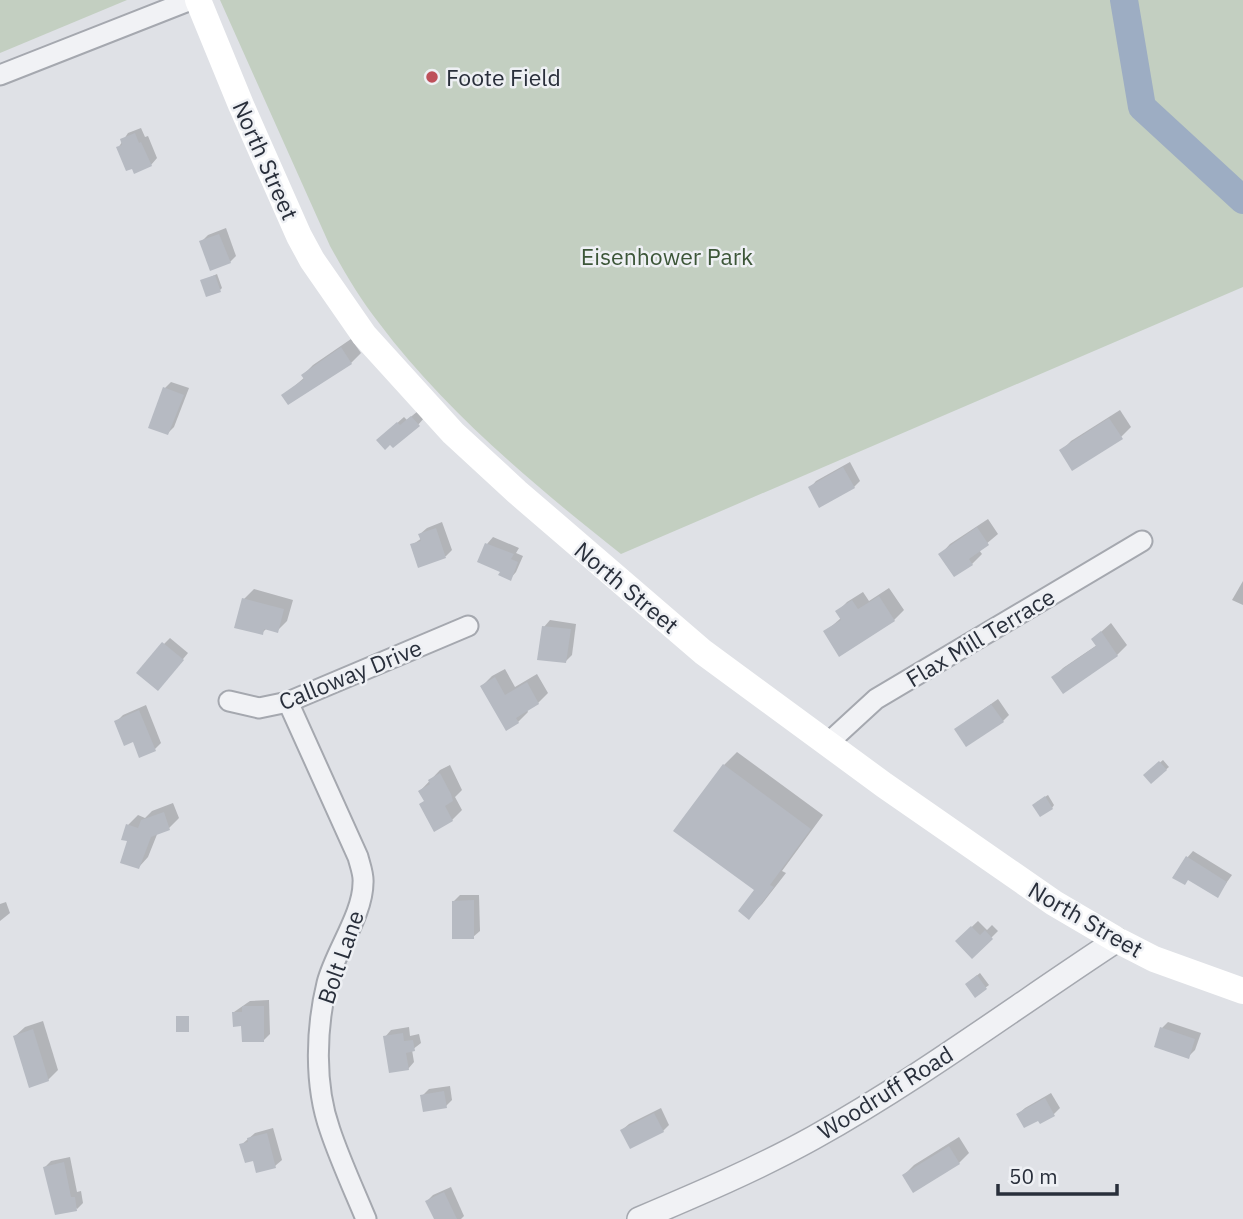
<svg xmlns="http://www.w3.org/2000/svg" width="1243" height="1219" font-family="'IBM Plex Sans',sans-serif">
<rect width="100%" height="100%" fill="#dfe1e6"/>
<g fill="#c3cfc1">
<path d="M0,0H127L0,53Z"/>
<path d="M220,0H1243V287L621,554C536,487 444,410 379,323C360,299 345,273 330,246Z"/>
</g>
<g fill="#0003">
<path d="M141,128L145,137L148,136L157,158L151,165L118,148L128,133Z"/>
<path d="M226,228L236,256L230,262L201,242L208,235Z"/>
<path d="M217,274L222,288L220,290L202,281Z"/>
<path d="M351,339L361,353L351,363L283,396L305,377L303,375L313,365Z"/>
<path d="M171,382L189,388L174,427L168,433L165,388Z"/>
<path d="M1120,410L1131,427L1121,437L1061,451L1071,441Z"/>
<path d="M418,411L424,418L418,425L385,434L404,417L407,420Z"/>
<path d="M850,462L860,481L854,487L810,488L816,481Z"/>
<path d="M988,519L998,534L979,550L982,554L972,564L941,554L950,544Z"/>
<path d="M442,522L452,550L446,556L420,565L412,545L422,538L420,534L427,528Z"/>
<path d="M493,537L519,548L516,553L523,556L516,572L510,579L502,571L479,561L487,544Z"/>
<path d="M1243,581V605L1232,600Z"/>
<path d="M889,588L904,610L894,620L825,632L841,618L837,612L847,602L863,592L869,601Z"/>
<path d="M254,589L293,600L287,621L277,631L267,628L262,633L244,599Z"/>
<path d="M550,620L576,624L572,655L566,661L544,627Z"/>
<path d="M1111,623L1127,645L1117,655L1054,677L1063,668L1097,645L1093,639Z"/>
<path d="M170,638L188,653L164,682V644Z"/>
<path d="M505,669L515,687L537,674L548,693L538,703L527,710L528,712L518,722L482,686L492,676Z"/>
<path d="M998,699L1009,715L1003,721L956,729Z"/>
<path d="M146,705L161,743L155,749L134,740L116,722L123,715Z"/>
<path d="M737,752L823,815L782,871L786,873L762,904L749,917L756,890L724,765Z"/>
<path d="M1163,760L1169,767L1151,782L1145,775Z"/>
<path d="M450,765L462,790L455,797L462,810L452,820L425,800L420,791L440,770Z"/>
<path d="M1048,795L1054,805L1052,808L1037,802Z"/>
<path d="M173,803L179,818L169,828L158,832L148,857L139,867L130,840L128,825L138,815L145,818L152,811Z"/>
<path d="M1193,851L1232,875L1217,896L1187,858Z"/>
<path d="M460,895H479L480,931L473,937L453,902Z"/>
<path d="M6,902L10,913L0,921V904Z"/>
<path d="M978,921L987,930L992,925L998,931L972,957L957,941Z"/>
<path d="M980,973L989,985L976,995L970,981Z"/>
<path d="M269,1000L270,1034L264,1040L243,1025L234,1012L250,1001Z"/>
<path d="M43,1021L58,1070L48,1080L15,1036L25,1027Z"/>
<path d="M1168,1022L1201,1033L1195,1050L1188,1057L1162,1028Z"/>
<path d="M409,1027L410,1036L419,1034L421,1043L412,1050L414,1062L408,1069L385,1037L391,1030Z"/>
<path d="M450,1086L452,1100L446,1106L422,1096L429,1089Z"/>
<path d="M1051,1093L1060,1108L1054,1114H1018L1025,1108Z"/>
<path d="M661,1108L669,1125L663,1131L622,1130L629,1124Z"/>
<path d="M273,1128L282,1160L275,1166L254,1159L241,1145L255,1133Z"/>
<path d="M959,1137L969,1153L959,1163L904,1175L914,1165Z"/>
<path d="M70,1157L77,1192L81,1191L83,1203L77,1209L45,1167L51,1161Z"/>
<path d="M451,1187L464,1216L461,1219H435L427,1201L433,1195Z"/>
</g>
<g fill="none" stroke-linecap="round" stroke-linejoin="round">
<path stroke="#9dadc3" stroke-width="28" d="M1124,0L1142,107L1243,200"/>
</g>
<g fill="#b6bac2">
<path d="M135,133L139,143L141,142L152,166L134,174L132,169L126,171L116,147L122,145L120,139Z"/>
<path d="M219,234L231,263L210,271L199,241Z"/>
<path d="M215,275L221,292L206,297L200,280Z"/>
<path d="M341,347L352,364L288,405L281,395L304,379L301,375Z"/>
<path d="M163,387L184,395L168,435L148,428Z"/>
<path d="M411,416L420,426L393,448L390,445L385,450L376,440L397,422L400,425Z"/>
<path d="M1109,418L1123,439L1072,471L1059,450Z"/>
<path d="M843,467L855,488L819,508L808,487Z"/>
<path d="M977,527L989,545L969,559L973,565L954,577L938,554Z"/>
<path d="M436,528L446,558L418,568L410,544L421,541L418,534Z"/>
<path d="M485,543L514,554L511,559L518,562L511,581L498,575L500,572L477,562Z"/>
<path d="M879,596L895,621L839,657L823,631L841,620L835,611L852,600L858,609Z"/>
<path d="M242,598L284,609L278,633L264,629L263,635L234,628Z"/>
<path d="M542,626L571,629L566,663L537,660Z"/>
<path d="M1101,631L1118,656L1063,694L1051,677L1096,646L1091,639Z"/>
<path d="M162,642L184,660L158,691L136,673Z"/>
<path d="M495,677L505,695L527,682L539,704L516,718L519,723L506,731L480,686Z"/>
<path d="M991,704L1004,722L966,747L954,729Z"/>
<path d="M139,710L156,751L139,758L133,742L124,746L114,721Z"/>
<path d="M1159,761L1167,770L1151,784L1143,775Z"/>
<path d="M723,764L811,829L770,885L774,887L749,920L738,911L754,890L673,831Z"/>
<path d="M440,773L451,794L453,801L445,806L453,821L434,832L419,804L424,801L418,791L430,784L428,780Z"/>
<path d="M1045,796L1053,809L1040,817L1032,805Z"/>
<path d="M164,812L170,830L151,837L139,869L120,863L127,841L121,840L126,824L138,828L141,820Z"/>
<path d="M1186,856L1227,882L1218,898L1188,880L1185,885L1172,878Z"/>
<path d="M474,900V939H452V901Z"/>
<path d="M971,926L980,935L985,930L993,939L972,959L955,941Z"/>
<path d="M977,975L987,989L975,998L965,984Z"/>
<path d="M242,1006H264V1042H242L241,1026L233,1027L232,1012H242Z"/>
<rect x="176" y="1016" width="13" height="16"/>
<path d="M1160,1027L1195,1039L1189,1059L1154,1047Z"/>
<path d="M33,1029L49,1081L29,1088L13,1036Z"/>
<path d="M403,1033L404,1041L413,1040L415,1051L406,1053L409,1070L389,1073L383,1036Z"/>
<path d="M444,1091L447,1108L423,1112L420,1095Z"/>
<path d="M1045,1098L1055,1116L1040,1124L1038,1121L1024,1128L1016,1114Z"/>
<path d="M654,1113L664,1132L630,1149L620,1130Z"/>
<path d="M267,1133L276,1168L256,1173L253,1161L245,1163L239,1144L248,1142L247,1138Z"/>
<path d="M949,1146L960,1164L913,1193L902,1175Z"/>
<path d="M64,1162L71,1197H75L77,1211L55,1215L43,1167Z"/>
<path d="M444,1192L457,1219H434L425,1201Z"/>
</g>
<g fill="none" stroke-linecap="round" stroke-linejoin="round">
<defs>
<g id="minor">
<path d="M0,75L191,0"/>
<path d="M229,701L259,708L288,702L468,626"/>
<path d="M288,702L358,857C360,865 364,875 363,883C363,914 335,952 327,983C316,1028 314,1085 330,1130C340,1160 354,1190 366,1219"/>
<path d="M827,744L876,699L1142,541"/>
</g>
<path id="tertiary" d="M639,1219C698,1194 757,1169 813,1138C919,1079 1016,1006 1117,940"/>
</defs>
<use href="#minor" stroke="#a5a8af" stroke-width="23"/>
<use href="#tertiary" stroke="#a5a8af" stroke-width="26"/>
<use href="#minor" stroke="#f1f2f5" stroke-width="19"/>
<use href="#tertiary" stroke="#f1f2f5" stroke-width="23"/>
<path stroke="#fff" stroke-width="26" d="M198,0L241,105L299,236L312,260L364,335L453,433L517,492L703,652L884,785L1054,903L1117,940L1154,959L1243,991"/>
</g>
<circle fill="#be505a" stroke="#eef0f4" stroke-width="2.5" cx="432" cy="77" r="7"/>
<g text-anchor="middle" dominant-baseline="central" stroke-width="5" stroke-linejoin="round" paint-order="stroke">
<g font-size="23" fill="#292f3b" stroke="#eef0f4" text-anchor="start">
<text x="446" y="77">Foote Field</text>
</g>
<g font-size="23" fill="#292f3b" stroke="#eef0f4">
<text transform="translate(266 160) rotate(66)">North Street</text>
<text transform="translate(627 587) rotate(40)">North Street</text>
<text transform="translate(980 637) rotate(-31)">Flax Mill Terrace</text>
<text transform="translate(350 674) rotate(-22)">Calloway Drive</text>
<text transform="translate(1086 919) rotate(30)">North Street</text>
<text transform="translate(340 957) rotate(-71)">Bolt Lane</text>
<text transform="translate(885 1092) rotate(-32)">Woodruff Road</text>
</g>
<g font-size="23" fill="#3c5638" stroke="#eef0f4">
<text x="667" y="256">Eisenhower Park</text>
</g>
</g>
<path d="M998 1184v10h119v-10" fill="none" stroke="#292f3b" stroke-width="3.5"/>
<text x="1009" y="1184" font-size="21" fill="#292f3b" stroke="#eef0f4" stroke-width="5" paint-order="stroke">50 m</text>
</svg>
